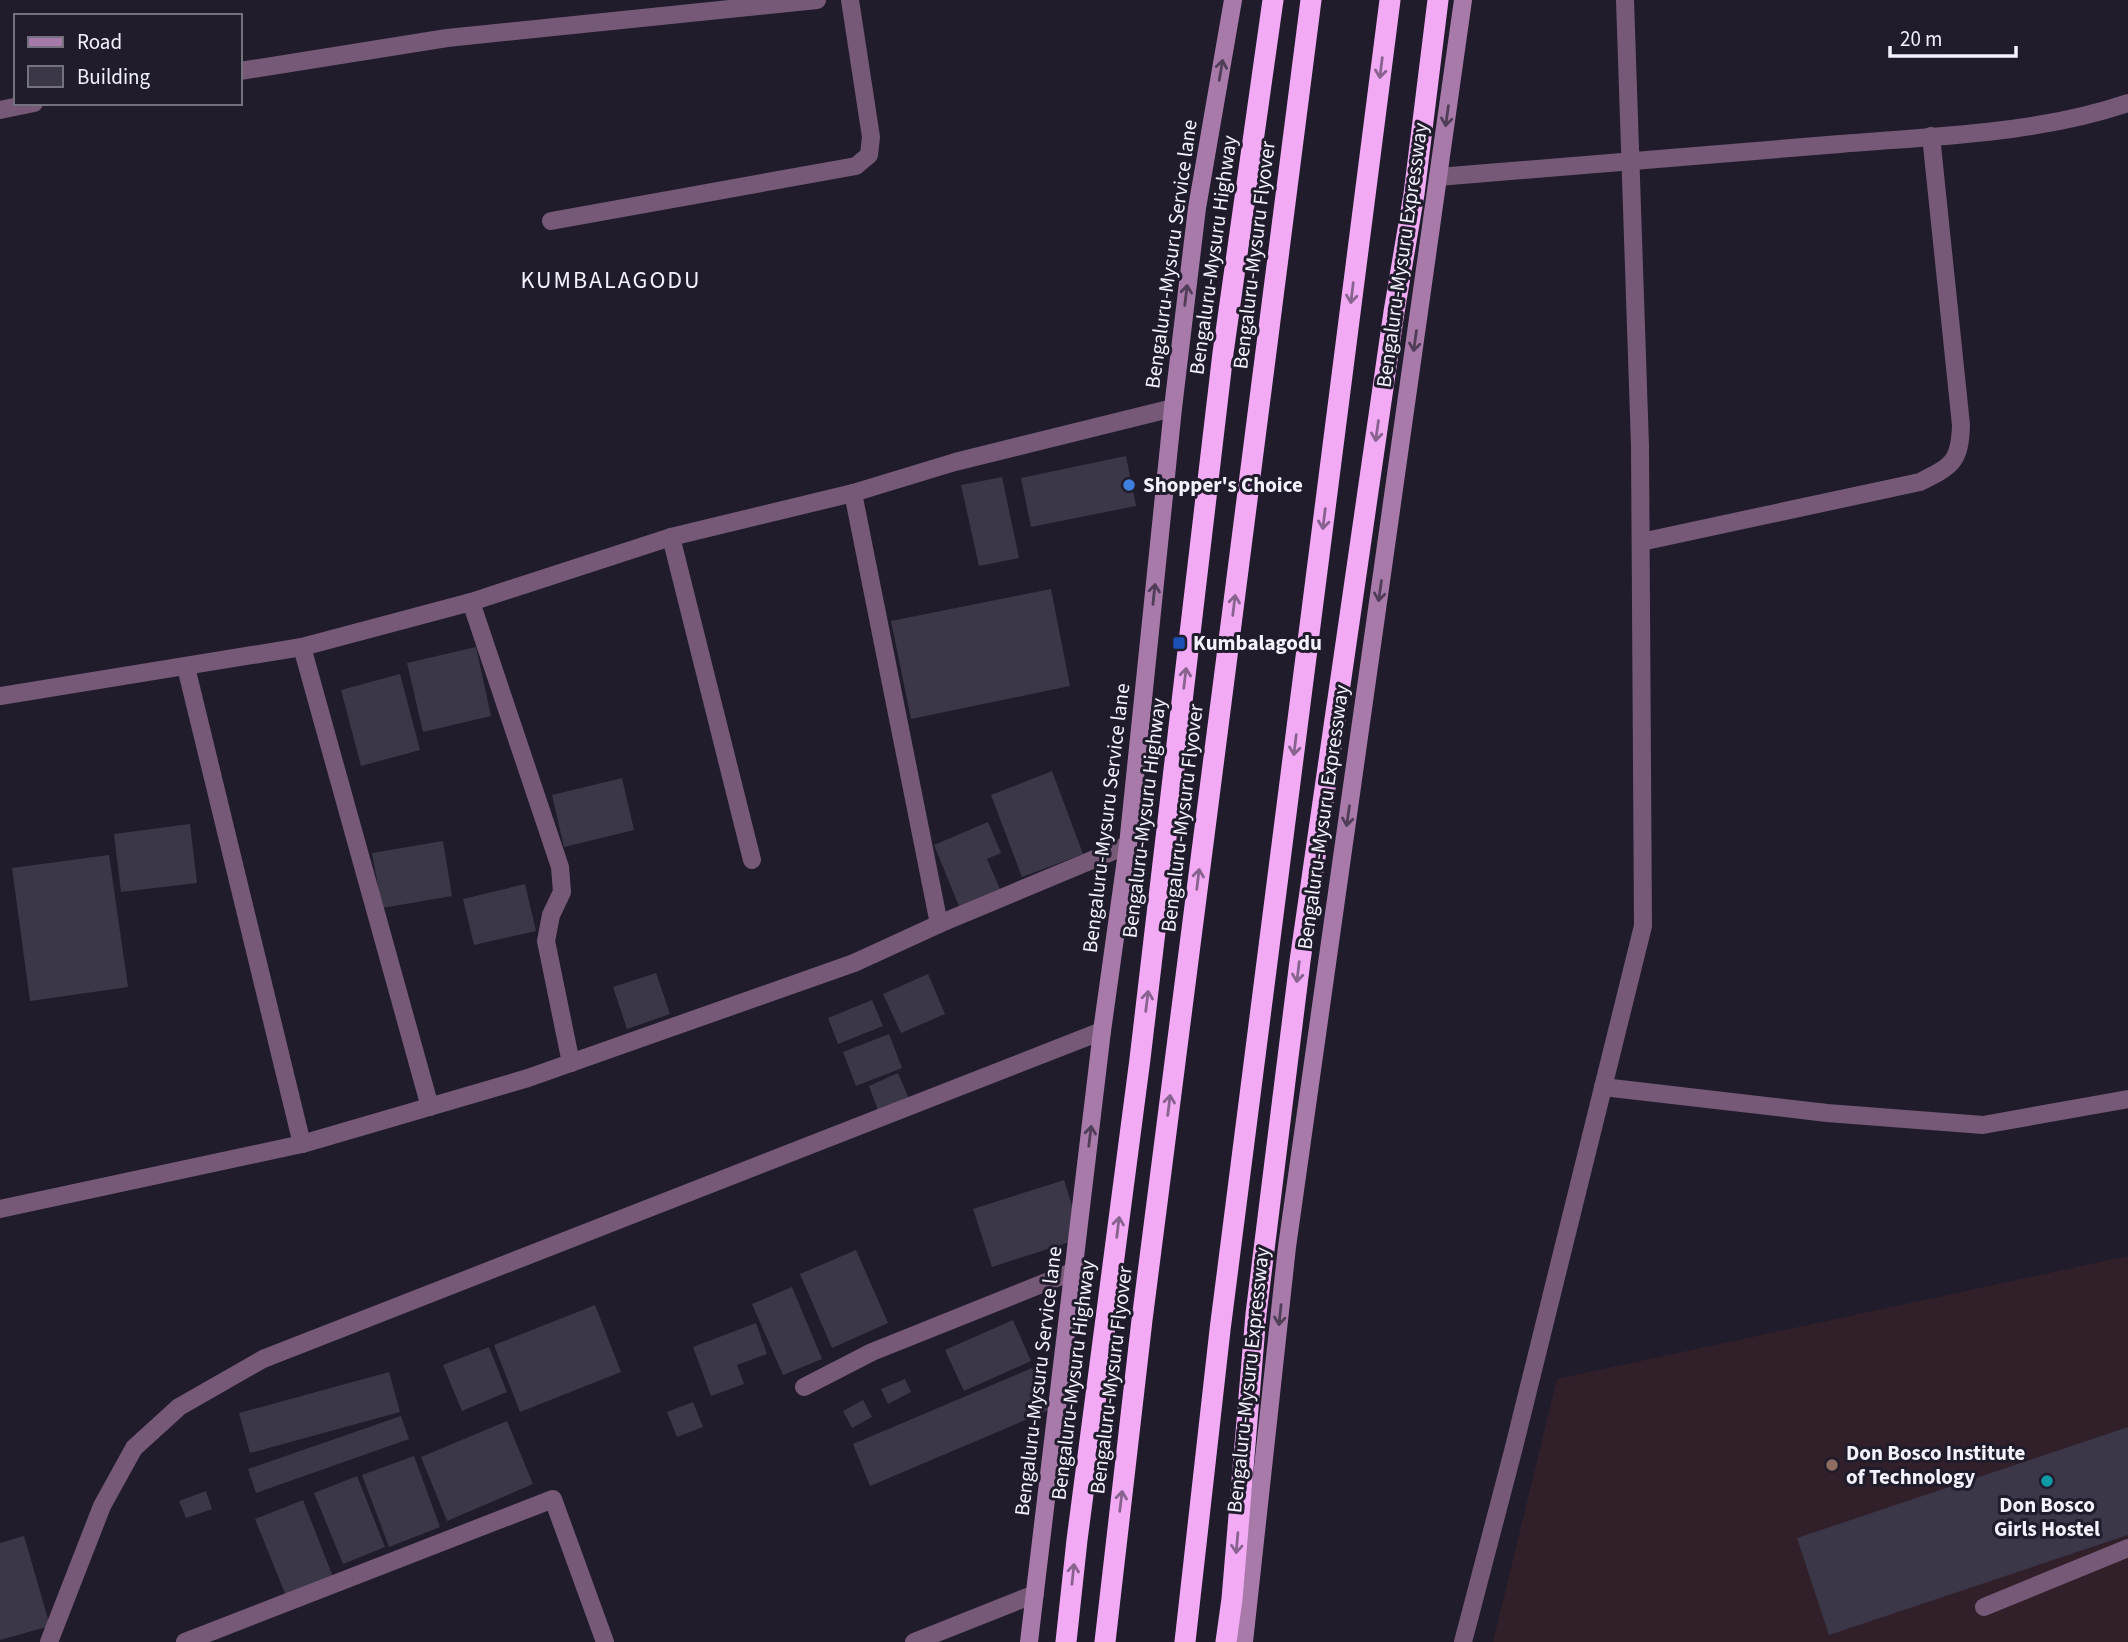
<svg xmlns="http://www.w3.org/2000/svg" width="2128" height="1642" font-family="'Source Sans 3',sans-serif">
<rect width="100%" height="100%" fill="#201c2c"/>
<path fill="#31202a" d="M2128,1256V1642H1493L1557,1379Z"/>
<g fill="#3b3748">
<path d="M1126,456L1136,506L1031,527L1021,478Z"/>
<path d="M1002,477L1019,558L979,566L961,485Z"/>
<path d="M1051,589L1070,686L911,719L891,621Z"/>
<path d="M476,647L491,716L423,732L407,663Z"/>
<path d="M400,674L420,750L361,766L341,690Z"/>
<path d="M1052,771L1083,854L1022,877L991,795Z"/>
<path d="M622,778L634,830L564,847L552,795Z"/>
<path d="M988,822L1001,853L987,859L1000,889L959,906L934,845Z"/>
<path d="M190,824L197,883L121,892L114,834Z"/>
<path d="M443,841L452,896L382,908L372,853Z"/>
<path d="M109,855L128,987L30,1001L12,868Z"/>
<path d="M525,884L536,931L474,945L463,899Z"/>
<path d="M656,973L670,1014L627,1029L613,987Z"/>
<path d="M928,974L945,1014L901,1033L883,994Z"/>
<path d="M872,1000L883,1026L838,1044L828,1018Z"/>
<path d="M889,1034L902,1068L856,1086L843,1052Z"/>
<path d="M898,1073L910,1101L879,1113L869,1086Z"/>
<path d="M1064,1180L1082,1238L992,1267L973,1209Z"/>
<path d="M856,1250L888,1323L832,1348L800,1274Z"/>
<path d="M792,1287L822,1359L783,1375L752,1304Z"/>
<path d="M595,1305L621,1372L520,1412L494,1345Z"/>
<path d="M1013,1320L1031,1361L964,1391L945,1350Z"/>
<path d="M756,1323L767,1354L737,1365L744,1384L711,1396L693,1347Z"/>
<path d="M489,1347L507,1392L462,1411L443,1365Z"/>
<path d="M1032,1368L1049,1410L870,1486L853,1444Z"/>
<path d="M389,1372L400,1412L250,1453L239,1413Z"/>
<path d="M905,1379L911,1392L888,1404L881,1389Z"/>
<path d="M863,1400L872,1417L852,1428L843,1411Z"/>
<path d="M693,1402L703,1427L677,1437L667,1412Z"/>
<path d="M401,1416L409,1439L256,1493L248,1469Z"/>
<path d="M507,1421L533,1484L447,1521L421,1457Z"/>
<path d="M2128,1427V1535L1829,1635L1797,1538Z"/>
<path d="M414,1456L440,1527L389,1547L362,1475Z"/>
<path d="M357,1476L385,1547L343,1564L314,1493Z"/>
<path d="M206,1491L212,1509L186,1518L179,1501Z"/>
<path d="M303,1500L333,1577L286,1596L255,1519Z"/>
<path d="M24,1536L50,1626L0,1640V1543Z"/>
</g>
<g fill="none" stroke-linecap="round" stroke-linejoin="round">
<path stroke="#765977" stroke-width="18" d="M1984,1607L2128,1548"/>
<g stroke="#765977" stroke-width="18">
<path d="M240,71L447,38L817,0"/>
<path d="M0,110L34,103"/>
<path d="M1438,177C1572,166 1706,155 1840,144C1936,136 2037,134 2128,103"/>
<path d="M551,221L856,166L869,155L871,137L850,0"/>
<path d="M853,493L939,924"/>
<path d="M671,537L752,860"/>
<path d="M1641,542L1920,482C1952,466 1960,462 1961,425L1931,136"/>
<path d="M471,602L560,867L562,892L551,915L546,941L571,1063"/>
<path d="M302,647L430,1107"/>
<path d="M186,667L302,1144"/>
<path d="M0,696L302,647L471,602L671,537L853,493L955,462L1173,408"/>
<path d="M1603,1087L1827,1113L1983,1125L2128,1099"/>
<path d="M0,1209L302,1144L528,1078L854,963L939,924L1128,845"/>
<path d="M804,1387L872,1352L1074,1271"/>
<path d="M49,1642L102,1506L134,1448L179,1407L263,1359L1102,1031"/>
<path d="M185,1642L553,1499L605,1642"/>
<path d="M914,1642L1035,1594"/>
<path d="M1463,1642L1513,1451L1643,926L1640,446L1625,0"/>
</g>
<g stroke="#a87aaa" stroke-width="18">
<path d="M1029,1642L1102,1031L1128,845L1173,408L1197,208L1233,0"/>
<path d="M1244,1642L1287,1247L1463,0"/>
</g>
<g stroke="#f2aaf5" stroke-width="21">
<path d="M1066,1642L1077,1540L1140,1059L1223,353L1273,0"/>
<path d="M1105,1642L1142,1320L1311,0"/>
<path d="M1185,1642L1220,1330L1390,0"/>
<path d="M1226,1642L1232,1599L1256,1314L1300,961L1394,312L1414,194L1438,0"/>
</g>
</g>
<defs><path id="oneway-shaft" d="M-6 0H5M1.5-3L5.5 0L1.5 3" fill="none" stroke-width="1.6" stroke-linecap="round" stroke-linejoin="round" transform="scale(1.75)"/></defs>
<g stroke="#896390">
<use href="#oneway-shaft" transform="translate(1381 68) rotate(97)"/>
<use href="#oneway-shaft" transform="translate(1352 293) rotate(97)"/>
<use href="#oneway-shaft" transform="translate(1377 431) rotate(98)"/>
<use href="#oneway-shaft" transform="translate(1324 519) rotate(97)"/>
<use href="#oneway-shaft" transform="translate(1234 605) rotate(-83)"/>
<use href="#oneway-shaft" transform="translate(1185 678) rotate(-83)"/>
<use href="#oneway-shaft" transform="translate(1295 745) rotate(97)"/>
<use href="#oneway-shaft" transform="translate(1198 879) rotate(-83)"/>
<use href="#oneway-shaft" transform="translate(1298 972) rotate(97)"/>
<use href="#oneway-shaft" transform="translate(1147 1001) rotate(-83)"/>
<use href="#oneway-shaft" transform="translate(1169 1105) rotate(-83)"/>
<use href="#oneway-shaft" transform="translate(1118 1227) rotate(-83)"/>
<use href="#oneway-shaft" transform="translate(1121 1501) rotate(-83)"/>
<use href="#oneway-shaft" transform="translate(1237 1543) rotate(95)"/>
<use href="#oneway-shaft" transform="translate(1073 1574) rotate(-84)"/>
</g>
<g stroke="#503d58">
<use href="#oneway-shaft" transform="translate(1221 70) rotate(-80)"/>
<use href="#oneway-shaft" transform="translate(1447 116) rotate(98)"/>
<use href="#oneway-shaft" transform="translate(1186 295) rotate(-83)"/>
<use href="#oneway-shaft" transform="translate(1415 341) rotate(98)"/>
<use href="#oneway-shaft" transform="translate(1380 591) rotate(98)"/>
<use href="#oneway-shaft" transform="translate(1154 594) rotate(-84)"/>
<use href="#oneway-shaft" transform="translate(1348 816) rotate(98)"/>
<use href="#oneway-shaft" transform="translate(1090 1136) rotate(-83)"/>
<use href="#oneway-shaft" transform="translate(1280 1315) rotate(96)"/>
</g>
<circle fill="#3f7fe0" stroke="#201c2c" stroke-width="2.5" cx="1129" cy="485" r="7"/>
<rect fill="#1a4fb4" stroke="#201c2c" stroke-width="2.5" x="1172" y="636" width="14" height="14" rx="3.5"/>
<circle fill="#8d6e63" stroke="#201c2c" stroke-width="2.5" cx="1832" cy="1465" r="7"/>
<circle fill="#0f9aa8" stroke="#201c2c" stroke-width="2.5" cx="2047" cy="1481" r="7"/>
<g text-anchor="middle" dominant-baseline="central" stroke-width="6" stroke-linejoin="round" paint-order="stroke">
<g font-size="21" fill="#f4f2fd" stroke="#201c2c">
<text transform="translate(1171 254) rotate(-82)">Bengaluru-Mysuru Service lane</text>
<text transform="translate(1213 255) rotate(-82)">Bengaluru-Mysuru Highway</text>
<text transform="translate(1254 255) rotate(-83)">Bengaluru-Mysuru Flyover</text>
<text transform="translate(1402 255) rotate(-82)">Bengaluru-Mysuru Expressway</text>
<text transform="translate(1323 817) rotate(-82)">Bengaluru-Mysuru Expressway</text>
<text transform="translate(1106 818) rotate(-83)">Bengaluru-Mysuru Service lane</text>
<text transform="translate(1144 818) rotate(-83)">Bengaluru-Mysuru Highway</text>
<text transform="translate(1182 818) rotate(-83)">Bengaluru-Mysuru Flyover</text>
<text transform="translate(1073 1380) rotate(-83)">Bengaluru-Mysuru Highway</text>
<text transform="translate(1111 1380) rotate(-83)">Bengaluru-Mysuru Flyover</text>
<text transform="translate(1248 1380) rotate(-84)">Bengaluru-Mysuru Expressway</text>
<text transform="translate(1038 1381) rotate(-83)">Bengaluru-Mysuru Service lane</text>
</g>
<g font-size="21" font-weight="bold" fill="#f4f2fd" stroke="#201c2c" text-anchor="start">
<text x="1143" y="485">Shopper's Choice</text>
<text x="1193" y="643">Kumbalagodu</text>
<text x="1846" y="1453">Don Bosco Institute<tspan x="1846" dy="24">of Technology</tspan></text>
<text x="2047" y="1505" text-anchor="middle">Don Bosco<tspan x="2047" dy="24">Girls Hostel</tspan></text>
</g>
<g font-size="24" letter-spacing="2" fill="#f4f2fd" stroke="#201c2c">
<text x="611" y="280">KUMBALAGODU</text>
</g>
</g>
<rect x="14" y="14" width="228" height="91" fill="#201c2c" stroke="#757280" stroke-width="2"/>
<rect x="28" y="37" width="35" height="10" fill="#a87aaa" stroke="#757280" stroke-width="2"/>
<text x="77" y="49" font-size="21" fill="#f4f2fd">Road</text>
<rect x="28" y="66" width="35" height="21" fill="#3b3748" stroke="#757280" stroke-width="2"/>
<text x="77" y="84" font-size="21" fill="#f4f2fd">Building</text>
<path d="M1890 46v10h126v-10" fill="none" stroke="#f4f2fd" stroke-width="3.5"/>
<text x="1900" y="46" font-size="21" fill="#f4f2fd" stroke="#201c2c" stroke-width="5" paint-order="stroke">20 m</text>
</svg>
